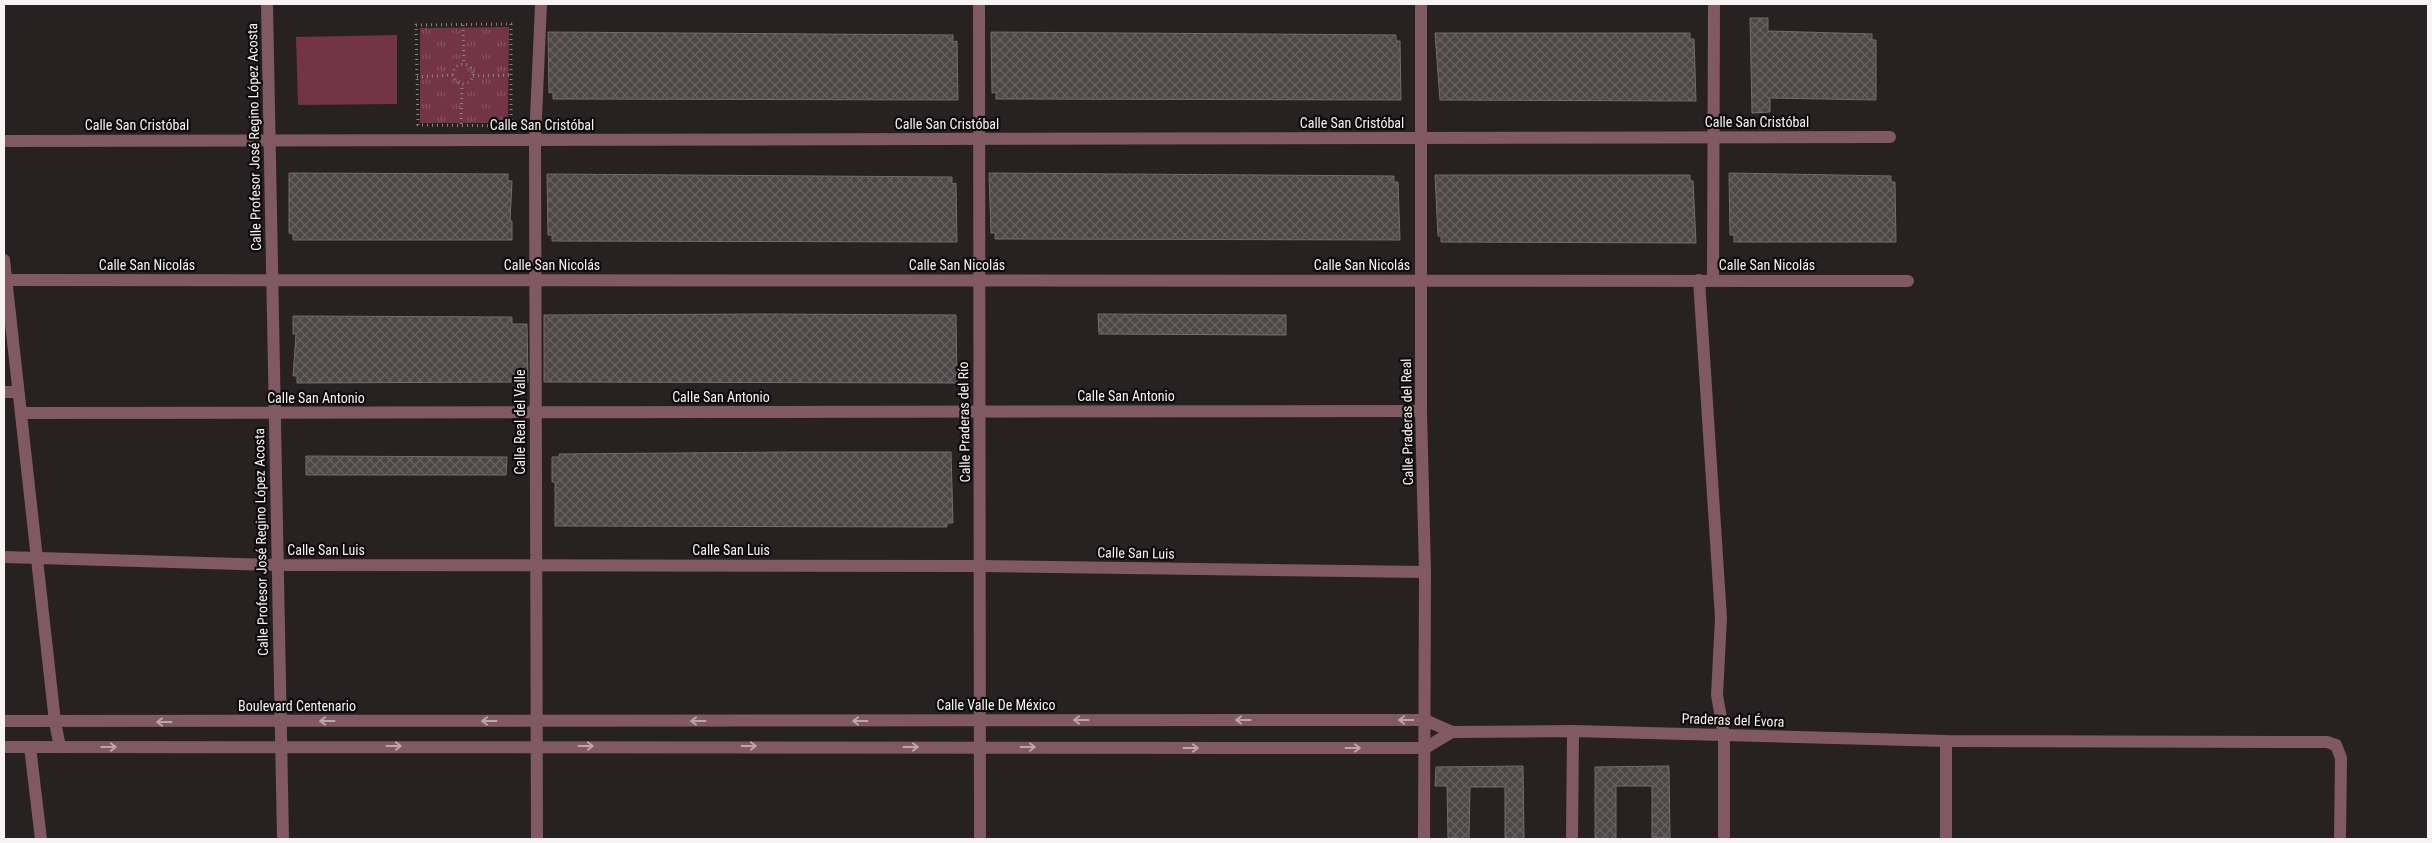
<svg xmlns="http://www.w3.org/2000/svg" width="2432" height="843" font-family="'Roboto Condensed',sans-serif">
<defs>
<pattern id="park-tufts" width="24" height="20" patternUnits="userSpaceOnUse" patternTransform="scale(1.25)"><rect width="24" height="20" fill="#733446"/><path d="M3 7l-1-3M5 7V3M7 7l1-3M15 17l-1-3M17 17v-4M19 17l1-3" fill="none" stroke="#885261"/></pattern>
<pattern id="building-cross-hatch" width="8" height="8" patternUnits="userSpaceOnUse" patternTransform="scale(1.25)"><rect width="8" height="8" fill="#4e4748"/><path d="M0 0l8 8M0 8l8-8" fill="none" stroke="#686263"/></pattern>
</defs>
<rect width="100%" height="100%" fill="#282122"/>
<path fill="#733446" d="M397,35V104L298,105L296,37Z"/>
<path fill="url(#park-tufts)" d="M509,27L508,123H420V28Z"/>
<g fill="url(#building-cross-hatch)" stroke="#736b6d">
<path d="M1750,18H1768V31L1872,34V40H1876V100L1770,98V112L1752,113Z"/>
<path d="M548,32L953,35V42L957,41L958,100L553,99V92L549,93Z"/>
<path d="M991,32L1396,35V41H1400L1401,100L996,99V92L992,93Z"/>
<path d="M1435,33H1690V39H1694L1696,101L1440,100Z"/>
<path d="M289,173L508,174V181H512L510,221H512V240H293V234L289,233Z"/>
<path d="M989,173L1394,176V182H1398L1400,240L995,239V233H991Z"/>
<path d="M1729,173L1891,176V182H1895L1896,242H1734V235H1730Z"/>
<path d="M547,174L952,177V184L956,183L957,242L552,241V235H548Z"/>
<path d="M1435,175H1690V181H1693L1696,243L1441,242V236H1438Z"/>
<path d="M768,314L956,315L957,383L544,382V315Z"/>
<path d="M1098,314L1286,315V335L1099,334Z"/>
<path d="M293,316L512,317V324H527L528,382L297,383V376H293L296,334H293Z"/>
<path d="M791,452H951L953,523H947V527L555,526V482H552V457H559V454Z"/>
<path d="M306,456L507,457L506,475H306Z"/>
<path d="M1523,766L1524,839H1505V787H1470L1469,839L1448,838L1447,786H1435L1436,767Z"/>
<path d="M1669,766L1670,838H1652V786H1616V839L1595,838V767Z"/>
</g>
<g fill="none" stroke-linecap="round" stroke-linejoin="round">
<g stroke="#888384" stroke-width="3" stroke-dasharray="1 4" stroke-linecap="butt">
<path d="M511,24V126L418,125L416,25Z"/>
<path d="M463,25L464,64"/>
<circle cx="463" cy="74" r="10"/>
<path d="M473,76L511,75"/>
<path d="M417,77L453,75"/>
<path d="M461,124L462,85"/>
</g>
<g stroke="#805962" stroke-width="12">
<path d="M267,4L283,839"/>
<path d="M979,4L980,839"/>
<path d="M1421,4V411L1425,572L1424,839"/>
<path d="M4,141L1890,137"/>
<path d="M4,260L55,722L60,747"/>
<path d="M6,280L1908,281"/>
<path d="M1699,280L1721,618L1717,695L1724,735V839"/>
<path d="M1713,280L1714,4"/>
<path d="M4,392H18"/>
<path d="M21,413L1421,411"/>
<path d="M4,557L277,565L980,566L1425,572"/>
<path d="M4,721L1425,720L1452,732"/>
<path d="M4,747L1425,748"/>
<path d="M30,747L41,839"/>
<path d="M1425,748L1452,732L1573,731L1946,741L2327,742L2336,745L2341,758L2340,839"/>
<path d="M537,839L535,140L541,4"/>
<path d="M1572,839L1573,731"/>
<path d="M1946,839V741"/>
</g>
</g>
<defs><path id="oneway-shaft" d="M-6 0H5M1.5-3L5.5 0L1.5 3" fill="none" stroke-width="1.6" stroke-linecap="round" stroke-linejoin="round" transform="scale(1.25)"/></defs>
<g stroke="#bca6ab">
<use href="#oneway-shaft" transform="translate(1081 720) rotate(180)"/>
<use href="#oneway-shaft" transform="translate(1243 720) rotate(180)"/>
<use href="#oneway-shaft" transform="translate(1406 720) rotate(180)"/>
<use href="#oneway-shaft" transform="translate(327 721) rotate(180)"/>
<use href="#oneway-shaft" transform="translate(489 721) rotate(180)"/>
<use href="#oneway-shaft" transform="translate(698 721) rotate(180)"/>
<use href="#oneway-shaft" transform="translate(860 721) rotate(180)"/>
<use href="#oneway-shaft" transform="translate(164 722) rotate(180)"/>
<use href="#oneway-shaft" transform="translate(394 746)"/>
<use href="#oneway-shaft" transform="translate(586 746)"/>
<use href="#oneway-shaft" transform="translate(749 746)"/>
<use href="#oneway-shaft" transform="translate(109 747)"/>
<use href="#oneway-shaft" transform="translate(911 747)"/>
<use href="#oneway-shaft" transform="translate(1028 747)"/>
<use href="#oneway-shaft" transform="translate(1191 748)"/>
<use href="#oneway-shaft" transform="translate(1353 748)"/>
</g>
<g text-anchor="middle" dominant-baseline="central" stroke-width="4.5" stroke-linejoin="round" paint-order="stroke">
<g font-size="14" fill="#f7f3f4" stroke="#0e0b0c">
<text x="1757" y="122">Calle San Cristóbal</text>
<text x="1352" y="123">Calle San Cristóbal</text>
<text x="947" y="124">Calle San Cristóbal</text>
<text x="137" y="125">Calle San Cristóbal</text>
<text x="542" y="125">Calle San Cristóbal</text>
<text transform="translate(254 137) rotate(-91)">Calle Profesor José Regino López Acosta</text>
<text x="147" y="265">Calle San Nicolás</text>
<text x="552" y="265">Calle San Nicolás</text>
<text x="957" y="265">Calle San Nicolás</text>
<text x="1362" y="265">Calle San Nicolás</text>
<text x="1767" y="265">Calle San Nicolás</text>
<text x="1126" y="396">Calle San Antonio</text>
<text x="721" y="397">Calle San Antonio</text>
<text x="316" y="398">Calle San Antonio</text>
<text transform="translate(520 422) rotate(-90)">Calle Real del Valle</text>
<text transform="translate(964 422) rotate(-91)">Calle Praderas del Río</text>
<text transform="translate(1407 422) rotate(-91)">Calle Praderas del Real</text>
<text transform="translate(261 542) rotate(-91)">Calle Profesor José Regino López Acosta</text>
<text x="326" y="550">Calle San Luis</text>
<text x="731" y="550">Calle San Luis</text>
<text transform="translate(1136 553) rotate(1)">Calle San Luis</text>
<text x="996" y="705">Calle Valle De México</text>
<text x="297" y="706">Boulevard Centenario</text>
<text transform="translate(1733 720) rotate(2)">Praderas del Évora</text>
</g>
</g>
<rect width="2432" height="843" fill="none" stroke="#f7f3f4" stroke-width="10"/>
</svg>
